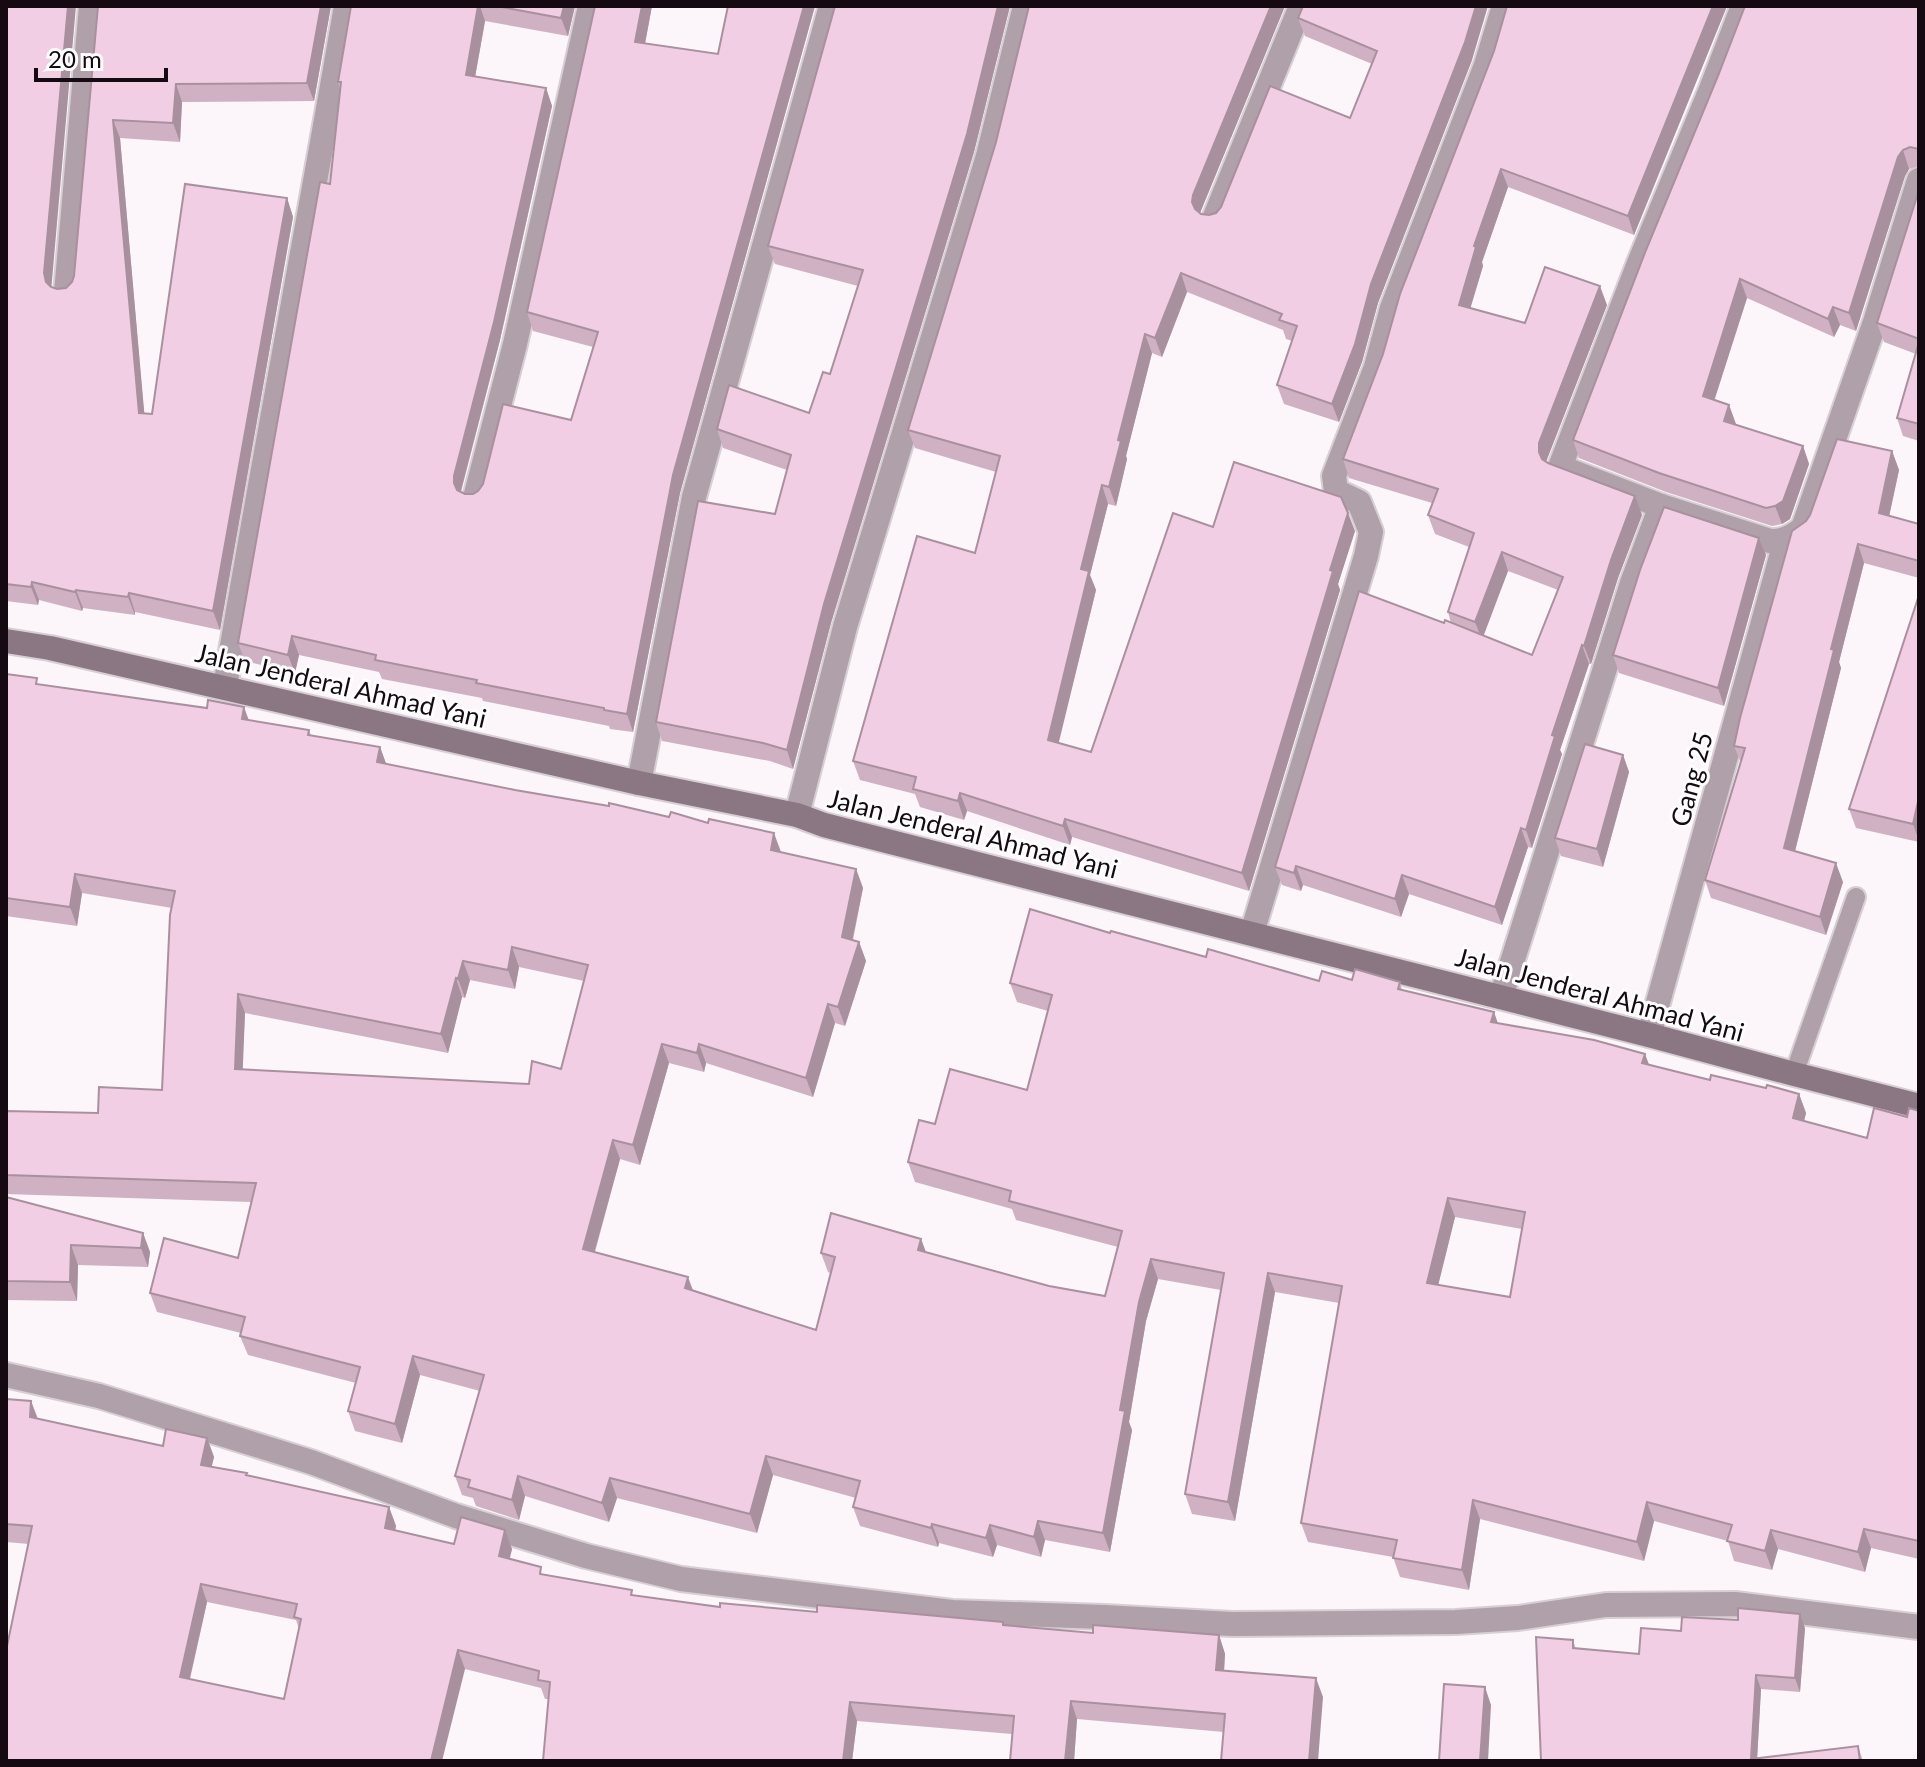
<svg xmlns="http://www.w3.org/2000/svg" width="1925" height="1767" font-family="Lato,sans-serif">
<rect width="100%" height="100%" fill="#fcf5f9"/>
<g fill="none" stroke-linecap="round" stroke-linejoin="round">
<defs>
<path id="lane" d="M1794,1074L1856,897"/>
<g id="street">
<path d="M1743,6L1711,89L1639,263L1560,467L1661,506L1770,541C1783,542 1793,537 1803,528L1875,322L1919,180"/>
<path d="M1214,219L1301,6"/>
<path d="M66,293L91,6"/>
<path d="M475,498L515,344L590,6"/>
<path d="M225,687C263,460 307,233 346,6"/>
<path d="M639,783L694,497L831,6"/>
<path d="M797,815L845,627L988,156L1025,6"/>
<path d="M1252,933L1366,556L1371,532L1359,502L1336,491L1334,476L1376,367L1392,308L1486,65L1504,6"/>
<path d="M1501,997L1632,583L1661,506"/>
<path d="M1649,1035L1786,539"/>
<path d="M6,1375L99,1396L311,1462L456,1516L586,1556L681,1579L952,1612L1104,1617L1232,1624L1456,1622L1518,1618L1606,1605L1735,1604L1919,1627"/>
</g>
<path id="secondary" d="M6,641L50,648L639,783L797,815L824,825L1649,1035L1794,1074L1919,1106"/>
</defs>
<use href="#lane" stroke="#d7cfd4" stroke-width="22"/>
<use href="#street" stroke="#d7cfd4" stroke-width="28"/>
<use href="#secondary" stroke="#d7cfd4" stroke-width="28"/>
<use href="#lane" stroke="#afa0a9" stroke-width="18"/>
<use href="#street" stroke="#afa0a9" stroke-width="24"/>
<use href="#secondary" stroke="#8b7683" stroke-width="24"/>
</g>
<g fill="#cfb1c3" fill-rule="evenodd">
<path d="M6,6L51,287L57,289L66,288L72,282L74,276L98,6H331L314,101L182,102L180,142L120,138L144,413L152,414L287,198L293,217L220,630L135,612V615L83,608L82,611L39,600L38,605L6,601Z"/>
<path d="M351,6H575L568,36L485,21L475,77L546,88L552,106L500,340L461,492L465,494H473L478,491L571,420L593,347L533,331L527,312L652,6L645,43L718,54L728,6H815L680,493L633,732L610,729L609,726L483,701L482,698L382,679L379,672L299,655L295,673L245,661L238,643L330,184L340,89L338,82Z"/>
<path d="M835,6H1010L974,152L831,623L793,769L770,761L662,741L656,722L775,514L787,470L723,448L717,429L809,413L830,374L858,286L775,264L768,246Z"/>
<path d="M1029,6H1285L1200,213L1209,215L1216,213L1350,118L1372,64L1305,36L1298,18L1472,60L1378,303L1362,362L1339,422L1284,404L1277,385L1292,341L1286,339L1283,330L1187,292L1162,357L1152,353L1126,456L1127,459L1116,506L1108,504L1090,575L1096,590L1058,743L1091,752L1213,527L1355,531L1338,584L1340,590L1249,891L1072,837L1070,845L967,811L964,820L920,807L915,794L860,780L853,761L975,553L996,472L915,448L908,430L996,142Z"/>
<path d="M1507,6H1727L1634,235L1508,187L1482,262L1483,266L1470,308L1525,323L1607,305L1546,461L1642,515L1618,578L1591,664H1589L1560,750L1562,754L1532,848L1528,847L1502,925L1409,894L1401,917L1303,885L1301,891L1282,885L1275,867L1444,623H1451L1448,612L1469,547L1435,534L1428,515L1432,503L1349,478L1343,459L1383,354L1494,51ZM1508,571L1558,590L1532,655L1483,635Z"/>
<path d="M1919,6V166L1909,169L1905,176L1856,331L1840,325L1834,337L1747,298L1714,400L1729,405L1736,425L1803,446L1809,464L1790,519L1782,524L1772,526L1666,492L1579,458L1573,440L1718,76Z"/>
<path d="M1919,190V441L1903,436L1897,418L1916,354L1884,342L1877,323Z"/>
<path d="M1892,451L1899,470L1889,516L1919,524V578L1864,563L1839,662L1841,668L1795,851L1843,882L1826,935L1711,898L1705,880L1741,763L1734,746L1806,521Z"/>
<path d="M1759,538L1766,555L1724,706L1619,673L1613,655Z"/>
<path d="M1919,595V842L1856,828L1849,809Z"/>
<path d="M6,674L39,685L309,730L311,735L380,747L386,764L856,869L863,888L853,940L859,942L866,961L845,1026L835,1023L813,1097L706,1063L704,1072L669,1063L640,1165L620,1159L595,1252L693,1290L816,1330L830,1273L828,1272L821,1253L921,1239L926,1252L1049,1286L1105,1296L1118,1247L1016,1220L1012,1209L915,1182L908,1162L935,1124L1027,1090L1048,1011L1017,1002L1010,983L1110,933L1206,957L1319,981L1352,980L1400,982L1402,990L1498,1023L1645,1054L1649,1065L1710,1080L1799,1094L1806,1113L1804,1121L1867,1138L1919,1111V1559L1871,1548L1865,1572L1778,1549L1772,1570L1734,1561L1728,1541L1654,1521L1644,1561L1480,1519L1469,1590L1400,1577L1393,1557L1308,1542L1301,1523L1339,1303L1275,1292L1235,1521L1192,1514L1185,1494L1221,1290L1158,1279L1146,1321L1129,1422L1132,1430L1110,1552L1045,1540L1041,1557L997,1545L993,1557L939,1543L938,1547L860,1526L853,1507L856,1498L773,1475L757,1533L617,1498L609,1522L525,1496L519,1520L476,1506L473,1498L462,1495L455,1476L480,1391L420,1375L402,1443L355,1431L348,1411L356,1383L248,1355L240,1336L241,1333L157,1312L150,1293L238,1258L251,1202L6,1194V1111L98,1113L162,1090L172,908L82,893L77,926L6,916ZM519,967L584,981L561,1069L529,1084L242,1070L245,1013L448,1053L462,997L465,998L470,980L515,989ZM1455,1217L1522,1229L1510,1297L1438,1285Z"/>
<path d="M1623,755L1629,772L1603,867L1561,856L1555,838Z"/>
<path d="M6,1197L143,1233L150,1252L148,1267L78,1265L77,1301L6,1300Z"/>
<path d="M6,1399L31,1401L38,1419L163,1446L207,1438L214,1457L211,1467L389,1507L396,1526L395,1530L454,1544L512,1549L509,1559L544,1575L634,1595L720,1607L1003,1622L1004,1625L1093,1633L1219,1635L1225,1654L1224,1670L1323,1697L1224,1732L1077,1719L1074,1761H1010L1012,1734L857,1721L852,1761H543L549,1699H545L541,1688L465,1669L6,1761L29,1544L6,1542ZM207,1602L296,1620L299,1629L284,1699L190,1679Z"/>
<path d="M1805,1628L1800,1692L1761,1689L1757,1759L1858,1746L1863,1761H1541L1573,1640L1576,1649L1639,1654L1681,1631Z"/>
</g>
<g fill="#a9909f">
<path d="M68,6H76L51,292L46,282L44,273Z"/>
<path d="M321,6H331L314,101L307,83Z"/>
<path d="M478,6H480L485,21L472,94L466,75Z"/>
<path d="M564,6H575L568,36L561,18Z"/>
<path d="M642,6H652L642,60L635,42Z"/>
<path d="M804,6H815L680,493L633,732L627,714L673,475Z"/>
<path d="M998,6H1010L974,152L831,623L793,769L787,750L824,604Z"/>
<path d="M1271,6H1285L1200,213L1199,220L1192,202L1193,195Z"/>
<path d="M1476,6H1488L1472,60L1378,303L1362,362L1339,422L1332,404L1371,284Z"/>
<path d="M1713,6H1727L1634,235L1628,216Z"/>
<path d="M176,84L182,102L180,142L173,123Z"/>
<path d="M546,88L552,106L500,340L460,494L454,483V476Z"/>
<path d="M113,120L120,138L146,432L139,413Z"/>
<path d="M1903,150L1909,169L1905,176L1856,331L1849,313L1898,157Z"/>
<path d="M1501,169L1508,187L1482,262L1483,266L1466,323L1459,305L1474,246Z"/>
<path d="M287,198L293,217L220,630L213,611Z"/>
<path d="M1181,273L1187,292L1162,357L1155,338Z"/>
<path d="M1740,279L1747,298L1710,414L1703,396Z"/>
<path d="M1600,286L1607,305L1546,462L1545,470L1539,452V443Z"/>
<path d="M1833,307L1840,325L1834,337L1828,319Z"/>
<path d="M1145,334L1152,353L1126,456L1127,459L1116,506L1109,487L1118,440Z"/>
<path d="M1729,405L1736,424L1730,440L1724,421Z"/>
<path d="M1803,446L1809,464L1790,519L1782,524L1775,506Z"/>
<path d="M1892,451L1899,470L1886,531L1879,513Z"/>
<path d="M1102,485L1108,504L1090,575L1096,590L1055,758L1048,740L1081,569Z"/>
<path d="M1635,496L1642,515L1618,578L1591,664L1584,646L1611,560Z"/>
<path d="M1348,513L1355,531L1338,584L1340,590L1249,891L1242,873L1330,570Z"/>
<path d="M1759,538L1766,555L1724,706L1718,688Z"/>
<path d="M1858,544L1864,563L1839,662L1841,668L1791,867L1784,848L1831,649Z"/>
<path d="M1502,552L1508,571L1482,640L1475,622Z"/>
<path d="M32,582L39,600L38,605L31,587Z"/>
<path d="M76,590L83,608L82,611L75,592Z"/>
<path d="M129,593L135,612V615L128,597Z"/>
<path d="M292,636L299,655L295,673L288,655Z"/>
<path d="M1582,645L1589,664L1560,750L1562,754L1532,848L1526,830L1552,735Z"/>
<path d="M244,707L251,726L242,719Z"/>
<path d="M380,747L387,766L377,762Z"/>
<path d="M1623,755L1629,772L1603,867L1597,849Z"/>
<path d="M960,793L967,811L964,820L958,801Z"/>
<path d="M1919,797V841L1913,824Z"/>
<path d="M1065,819L1072,837L1070,845L1063,826Z"/>
<path d="M1521,828L1528,847L1502,925L1495,907Z"/>
<path d="M774,833L781,852L771,850Z"/>
<path d="M1836,863L1843,882L1826,935L1820,917Z"/>
<path d="M1296,866L1303,885L1301,891L1294,873Z"/>
<path d="M856,869L863,888L849,956L842,937Z"/>
<path d="M75,874L82,893L77,926L70,907Z"/>
<path d="M1402,875L1409,894L1401,917L1395,899Z"/>
<path d="M859,942L866,961L845,1026L838,1007Z"/>
<path d="M512,947L519,967L515,989L508,970Z"/>
<path d="M463,961L470,980L465,998L458,979Z"/>
<path d="M456,978L462,997L448,1053L441,1034Z"/>
<path d="M238,994L245,1013L242,1089L235,1069Z"/>
<path d="M828,1004L835,1023L813,1097L806,1078Z"/>
<path d="M1494,1012L1501,1032L1491,1022Z"/>
<path d="M662,1044L669,1063L640,1165L633,1145Z"/>
<path d="M699,1044L706,1063L704,1072L697,1053Z"/>
<path d="M1645,1054L1652,1073L1642,1063Z"/>
<path d="M1799,1094L1806,1113L1800,1137L1793,1118Z"/>
<path d="M613,1140L620,1159L590,1268L583,1249Z"/>
<path d="M1448,1198L1455,1217L1434,1302L1427,1283Z"/>
<path d="M143,1233L150,1252L148,1267L141,1248Z"/>
<path d="M921,1239L928,1258L918,1250Z"/>
<path d="M71,1245L78,1265L77,1301L70,1282Z"/>
<path d="M1151,1259L1158,1279L1146,1321L1129,1422L1132,1430L1110,1552L1103,1533L1120,1410L1139,1302Z"/>
<path d="M1268,1273L1275,1292L1235,1521L1228,1502Z"/>
<path d="M688,1277L695,1296L685,1288Z"/>
<path d="M413,1356L420,1375L402,1443L395,1424Z"/>
<path d="M31,1401L38,1420L30,1417Z"/>
<path d="M207,1438L214,1457L208,1483L201,1465Z"/>
<path d="M766,1456L773,1475L757,1533L750,1514Z"/>
<path d="M518,1476L525,1496L519,1520L512,1500Z"/>
<path d="M610,1478L617,1498L609,1522L602,1503Z"/>
<path d="M1473,1500L1480,1519L1469,1590L1462,1570Z"/>
<path d="M1647,1502L1654,1521L1644,1561L1637,1542Z"/>
<path d="M389,1507L396,1526L392,1546L385,1528Z"/>
<path d="M1038,1521L1045,1540L1041,1557L1034,1537Z"/>
<path d="M932,1524L939,1543L938,1547L931,1528Z"/>
<path d="M990,1525L997,1545L993,1557L986,1538Z"/>
<path d="M1864,1529L1871,1548L1865,1572L1858,1552Z"/>
<path d="M505,1530L512,1549L506,1575L499,1556Z"/>
<path d="M1771,1530L1778,1549L1772,1570L1765,1551Z"/>
<path d="M201,1584L207,1602L186,1695L180,1677Z"/>
<path d="M1800,1614L1805,1628L1800,1692L1795,1678Z"/>
<path d="M1219,1635L1225,1654L1223,1688L1216,1670Z"/>
<path d="M458,1650L465,1669L442,1761H431Z"/>
<path d="M1756,1675L1761,1689L1757,1761L1751,1759Z"/>
<path d="M1316,1678L1323,1697L1318,1761H1309Z"/>
<path d="M1485,1687L1491,1705L1488,1761H1480Z"/>
<path d="M1071,1701L1077,1719L1074,1761H1065Z"/>
<path d="M850,1702L857,1721L852,1761H843Z"/>
</g>
<g fill="#f1cee3" stroke="#a9909f" stroke-width="2" fill-rule="evenodd">
<path d="M6,6H68L44,273L46,282L51,287L57,289L66,288L72,282L74,276L98,6H321L307,83L176,84L173,123L113,120L139,413L152,414L185,184L287,198L213,611L129,593L128,597L76,590L75,592L32,582L31,587L6,584Z"/>
<path d="M351,6H478L466,75L546,88L494,322L454,476V483L457,490L465,494H473L478,491L483,484L503,404L571,420L598,332L527,312L595,6H642L635,42L718,54L728,6H804L673,475L627,714L604,710V708L476,683L477,680L375,660L376,655L292,636L288,655L238,643L320,182L330,184L341,82H338Z"/>
<path d="M496,6H564L561,18Z"/>
<path d="M835,6H998L967,134L824,604L787,750L763,743L656,722L698,501L775,514L791,455L717,429L729,385L809,413L823,372L830,374L863,270L768,246Z"/>
<path d="M1029,6H1271L1193,195L1192,202L1195,209L1201,214L1209,215L1216,213L1221,207L1270,86L1350,118L1377,51L1298,18L1303,6H1476L1465,42L1371,284L1355,344L1332,404L1277,385L1297,326L1279,320L1282,314L1181,273L1155,338L1145,334L1118,440L1121,441L1109,487L1102,485L1081,569L1089,571L1048,740L1091,752L1173,513L1213,527L1234,462L1341,497L1348,513L1330,570L1333,571L1242,873L1065,819L1063,826L960,793L958,801L913,789L916,777L853,761L917,536L975,553L1000,456L908,430L996,142Z"/>
<path d="M1507,6H1713L1628,216L1501,169L1474,246L1476,247L1459,305L1525,323L1545,267L1600,286L1539,443V452L1542,459L1548,463L1635,496L1611,560L1584,646L1582,645L1552,735L1555,736L1526,830L1521,828L1495,907L1402,875L1395,899L1296,866L1294,873L1275,867L1359,591L1444,623L1445,620L1532,655L1563,577L1502,552L1475,622L1448,612L1474,533L1428,515L1438,489L1343,459L1383,354L1400,294L1494,51Z"/>
<path d="M1745,6H1919V149L1910,147L1903,150L1898,157L1849,313L1833,307L1828,319L1740,279L1703,396L1729,405L1724,421L1803,446L1783,501L1775,506L1766,508L1659,473L1573,440L1646,250L1718,76Z"/>
<path d="M1919,190V339L1877,323Z"/>
<path d="M1919,342V424L1897,418Z"/>
<path d="M1837,439L1892,451L1879,513L1919,524V561L1858,544L1831,649L1834,650L1784,848L1836,863L1820,917L1705,880L1745,748L1734,746L1740,718L1792,531L1806,521L1810,515Z"/>
<path d="M1664,507L1759,538L1718,688L1613,655L1640,570Z"/>
<path d="M1919,595V797L1913,824L1849,809Z"/>
<path d="M6,674L37,678L36,684L207,708L208,700L244,707L242,719L309,730L308,735L380,747L377,762L515,790L609,806V803L669,817L671,812L708,823L709,819L774,833L771,850L856,869L842,937L859,942L838,1007L828,1004L806,1078L699,1044L697,1053L662,1044L633,1145L613,1140L583,1249L688,1277L685,1288L816,1330L835,1257L821,1253L831,1213L921,1239L918,1250L1049,1286L1105,1296L1122,1231L1009,1201L1011,1191L908,1162L919,1120L935,1124L950,1069L1027,1090L1052,995L1010,983L1030,909L1110,933L1111,931L1206,957L1208,949L1319,981L1322,971L1352,980L1355,969L1400,982L1398,989L1494,1012L1491,1022L1594,1040L1645,1054L1642,1063L1710,1080L1711,1075L1766,1088L1767,1085L1799,1094L1793,1118L1867,1138L1874,1108L1907,1117L1909,1108L1919,1111V1541L1864,1529L1858,1552L1771,1530L1765,1551L1727,1541L1732,1525L1647,1502L1637,1542L1473,1500L1462,1570L1393,1558L1397,1540L1301,1523L1342,1286L1268,1273L1228,1502L1185,1494L1224,1273L1151,1259L1139,1302L1120,1410L1125,1411L1103,1533L1038,1521L1034,1537L990,1525L986,1538L932,1524L931,1528L853,1507L860,1481L766,1456L750,1514L610,1478L602,1503L518,1476L512,1500L468,1487L470,1480L455,1476L484,1375L413,1356L395,1424L348,1411L360,1367L240,1336L245,1317L150,1293L164,1238L238,1258L256,1183L6,1175V1111L98,1113L99,1087L162,1090L170,915L175,891L75,874L70,907L6,898ZM512,947L588,965L561,1069L532,1061L529,1084L235,1069L238,994L441,1034L456,978L458,979L463,961L508,970ZM1448,1198L1525,1212L1510,1297L1427,1283Z"/>
<path d="M1585,744L1623,755L1597,849L1555,838Z"/>
<path d="M6,1197L143,1233L141,1248L71,1245L70,1282L6,1281Z"/>
<path d="M6,1399L31,1401L30,1417L163,1446L166,1429L207,1438L201,1465L247,1473L246,1475L389,1507L385,1528L454,1544L461,1517L505,1530L499,1556L541,1567L540,1574L632,1590L631,1595L720,1607V1603L817,1612V1605L1003,1622V1625L1093,1633V1625L1219,1635L1216,1670L1316,1678L1309,1761H1221L1225,1714L1071,1701L1065,1761H1010L1014,1716L850,1702L843,1761H543L550,1682L538,1680L539,1671L458,1650L431,1761H6V1651L32,1526L6,1524ZM201,1584L297,1604L294,1617L301,1619L284,1699L180,1677Z"/>
<path d="M1738,1608L1800,1614L1795,1678L1756,1675L1751,1759L1858,1746L1860,1761H1541L1536,1637L1573,1640V1648L1639,1654L1641,1628L1681,1631L1682,1617L1738,1620Z"/>
<path d="M1444,1684L1485,1687L1480,1761H1439Z"/>
</g>
<g text-anchor="middle" dominant-baseline="central" stroke-width="6" stroke-linejoin="round" paint-order="stroke">
<g font-size="26" fill="#150a11" stroke="#fff">
<text transform="translate(341 685) rotate(13)">Jalan Jenderal Ahmad Yani</text>
<text transform="translate(1691 779) rotate(-75)">Gang 25</text>
<text transform="translate(973 833) rotate(14)">Jalan Jenderal Ahmad Yani</text>
<text transform="translate(1600 994) rotate(15)">Jalan Jenderal Ahmad Yani</text>
</g>
</g>
<rect width="1925" height="1767" fill="none" stroke="#150a11" stroke-width="16"/>
<path d="M36 68v12h130v-12" fill="none" stroke="#150a11" stroke-width="4"/>
<text x="48" y="68" font-size="24" fill="#150a11" stroke="#ffffff" stroke-width="6" paint-order="stroke">20 m</text>
</svg>
